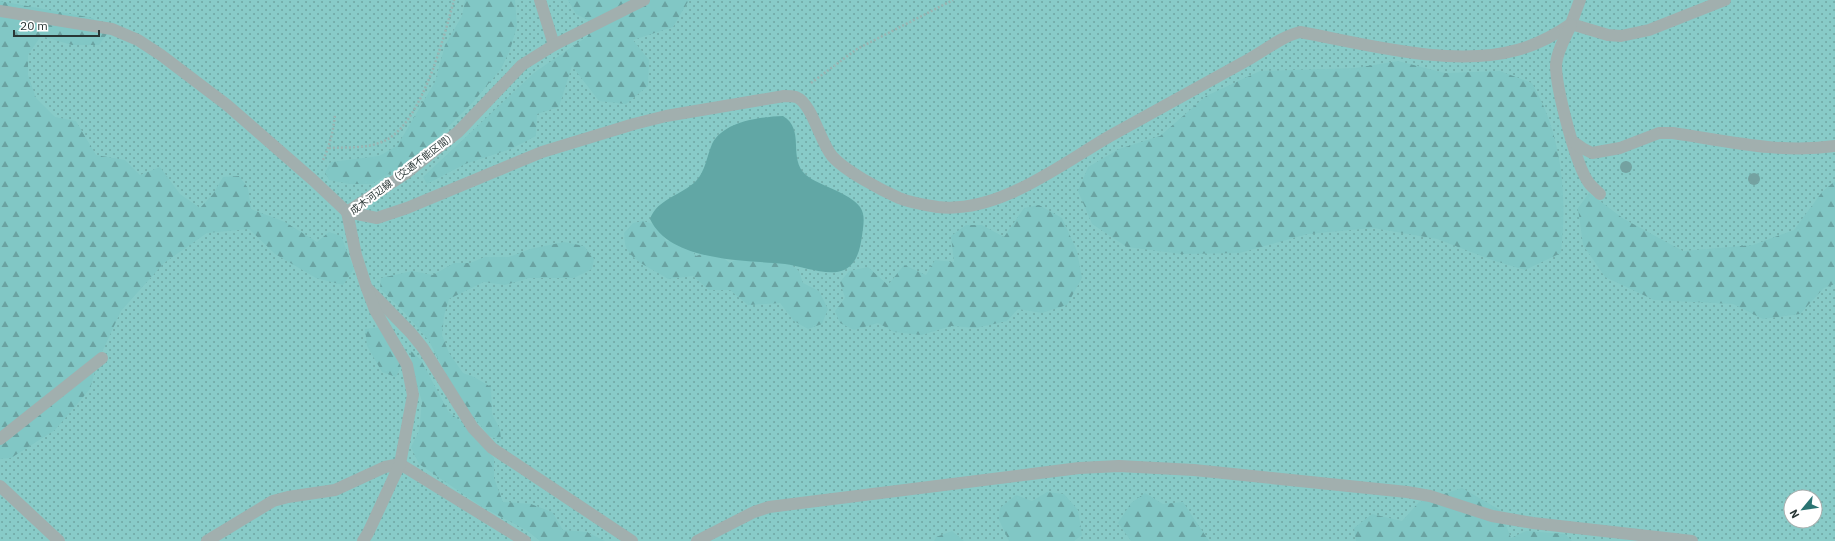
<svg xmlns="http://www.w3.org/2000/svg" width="1835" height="541" font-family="'IBM Plex Sans','Noto Sans JP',sans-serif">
<defs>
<pattern id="grass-dots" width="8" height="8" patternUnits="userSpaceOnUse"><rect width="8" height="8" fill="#88cbc8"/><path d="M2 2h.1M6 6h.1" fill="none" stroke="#6fa6a3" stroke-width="1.8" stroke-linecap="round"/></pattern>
<pattern id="forest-firs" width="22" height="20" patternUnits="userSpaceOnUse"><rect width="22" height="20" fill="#81c7c5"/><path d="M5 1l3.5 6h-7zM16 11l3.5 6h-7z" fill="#6aa2a1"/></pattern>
</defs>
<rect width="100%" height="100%" fill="#d1f1ef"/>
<path fill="url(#grass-dots)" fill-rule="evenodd" d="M0,0H1835V541H0ZM1791,497H1815V521H1791Z"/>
<g fill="url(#forest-firs)">
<path d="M465,0H515L517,26L510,50L501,69L473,102L435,140L399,168L372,184H349L329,180L325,172L331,162L379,156L397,146L435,82L445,45L462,16Z"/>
<path d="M568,0H689L673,27L633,40L649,60L648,86L626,104L599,101L572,66L559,107L537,114L536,136L511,149L465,164L427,184L423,177L535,72L588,36V20L576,14Z"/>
<path d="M0,1L93,18L107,34L99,45H72L41,36L28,55V75L36,98L55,117L76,121L96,155L125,160L140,175L160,167L180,194L200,208L213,194L223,177L239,176L248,188L251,209L285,222L317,242L329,232L341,236L354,269L343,285L316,278L275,254L249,229L207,233L164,263L121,311L98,361L90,389L55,430L11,458L0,459Z"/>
<path d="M1398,61L1445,73L1500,71L1532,83C1538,95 1545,107 1549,120C1564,163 1566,208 1561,253L1525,270L1492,260L1437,239L1373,228L1308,234L1240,253L1181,254L1127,247L1092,224L1078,191L1088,167L1119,149L1160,136L1206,96L1260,71L1355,68Z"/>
<path d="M1835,181V284L1824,288L1800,314L1763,319L1733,304L1654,300L1605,277L1583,245L1578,208L1589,193L1624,219L1683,251L1753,245L1794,230L1822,192Z"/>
<path d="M1039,205L1062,218L1077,251L1082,278L1067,305L1042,313L1018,309L1007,321L976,328L951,326L922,335L894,332L878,323L854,330L840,323L835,311L845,298L840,282L849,271L868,267L888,285L904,265L926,275L935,260L954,262L951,236L966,225H982L1004,237L1024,208Z"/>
<path d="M643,221L657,225L666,241H685L696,256L713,250L730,263L742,256L787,261L799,271L803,283L819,291L828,309L822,324L808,329L794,321L780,303L748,305L730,290H709L693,276L668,279C655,270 634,263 627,249C624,245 625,238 624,233L633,223Z"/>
<path d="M564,242L584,246L594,259L592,269L574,278H529L505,285L484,282L449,299L444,316L442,335L449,353L463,373L474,377L491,387L492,414L500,429L501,441L489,436L464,405L446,374L429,341L403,311L380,289L381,278L412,271L433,275L454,263H470L485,257H509L530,249Z"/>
<path d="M382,327L401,366L396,377L382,372L367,346L365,329Z"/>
<path d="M410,350L421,360L448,411L466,426L494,458V478L503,502L531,504L552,512L563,530L587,532L605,541H540L526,530L482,507L419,464L411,447L419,431L422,402L413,371Z"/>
<path d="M1462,488L1500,510L1511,538L1526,531L1565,534L1572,541H1356L1354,528L1372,514L1402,521L1419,502Z"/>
<path d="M1047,492L1064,494L1078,510L1082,535L1074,541H1009L999,520L1000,508L1016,495L1032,501Z"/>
<path d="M1145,493L1163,504L1183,502L1209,541H1131L1118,523L1131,503Z"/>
<path d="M952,531L964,541H934L936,537Z"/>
</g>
<path fill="#61a7a5" d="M783,116C806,130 787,158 806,175C819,186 849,192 860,207C866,215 863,227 862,236C860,249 857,264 844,270C829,277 801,266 785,264C745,260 670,262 650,219C657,199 682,195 696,181C705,172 707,156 712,144C724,121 760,117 783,116Z"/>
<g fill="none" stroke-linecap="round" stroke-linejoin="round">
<g stroke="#9ab4b2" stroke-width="2.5" stroke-dasharray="2 2" stroke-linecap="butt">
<path d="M811,83L857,49L953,0"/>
<path d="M329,148C348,147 369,149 386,140C422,122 444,37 454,0"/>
<path d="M323,160C330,145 333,132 335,115"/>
</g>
<g stroke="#a1afae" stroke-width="12">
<path d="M540,0L554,45"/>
<path d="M1580,0L1571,24L1608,35L1621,36L1649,30L1725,0"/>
<path d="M0,11L112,29L138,40L161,55L227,105L313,180L347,212L377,218L407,208L542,152L634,124L666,116L784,96C787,96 792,96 796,97C812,103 820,142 832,156C845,171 881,190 899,198C911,203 925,205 938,207C998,214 1060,165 1110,136C1155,111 1199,87 1244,62C1263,52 1280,37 1300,32C1366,44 1452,68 1517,50C1536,45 1555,35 1571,24"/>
<path d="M1571,25C1565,38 1557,51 1556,65C1556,88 1576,166 1589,183C1592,187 1596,190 1600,194"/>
<path d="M1572,141L1582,148L1592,153L1620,148L1659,133H1673C1727,141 1781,154 1835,146"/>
<path d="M368,289L411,333L423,348L473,428L492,448L632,541"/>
<path d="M0,439L102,358"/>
<path d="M0,486L59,541"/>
<path d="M207,541L273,501L288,497L335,490L385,467L400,464L525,541"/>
<path d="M363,541L368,533L400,464L413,395L407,365L375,310L366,286L356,255L347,212L405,174L458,132L522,65L554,45L644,0"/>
<path d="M697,541L754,512L769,507L1079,468L1119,466L1194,470L1407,492L1430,496L1492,516L1533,523L1692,541"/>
</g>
</g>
<g fill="#74a2a1">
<circle cx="1626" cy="167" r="6"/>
<circle cx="1754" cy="179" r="6"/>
</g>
<g text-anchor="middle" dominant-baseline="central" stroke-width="4" stroke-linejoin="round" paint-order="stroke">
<g font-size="10" fill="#293635" stroke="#fff">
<text transform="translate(403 173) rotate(-37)">成木河辺線（交通不能区間）</text>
</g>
</g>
<g transform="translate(1803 509) rotate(241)"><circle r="19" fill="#ffffff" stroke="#a9afae"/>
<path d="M0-3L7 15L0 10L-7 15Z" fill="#2a7472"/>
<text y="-6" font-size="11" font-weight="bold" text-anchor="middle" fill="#293635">N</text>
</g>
<path d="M14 30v6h85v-6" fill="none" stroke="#293635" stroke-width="2"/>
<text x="20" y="30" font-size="12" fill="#293635" stroke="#ffffff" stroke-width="3" paint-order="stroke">20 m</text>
</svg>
